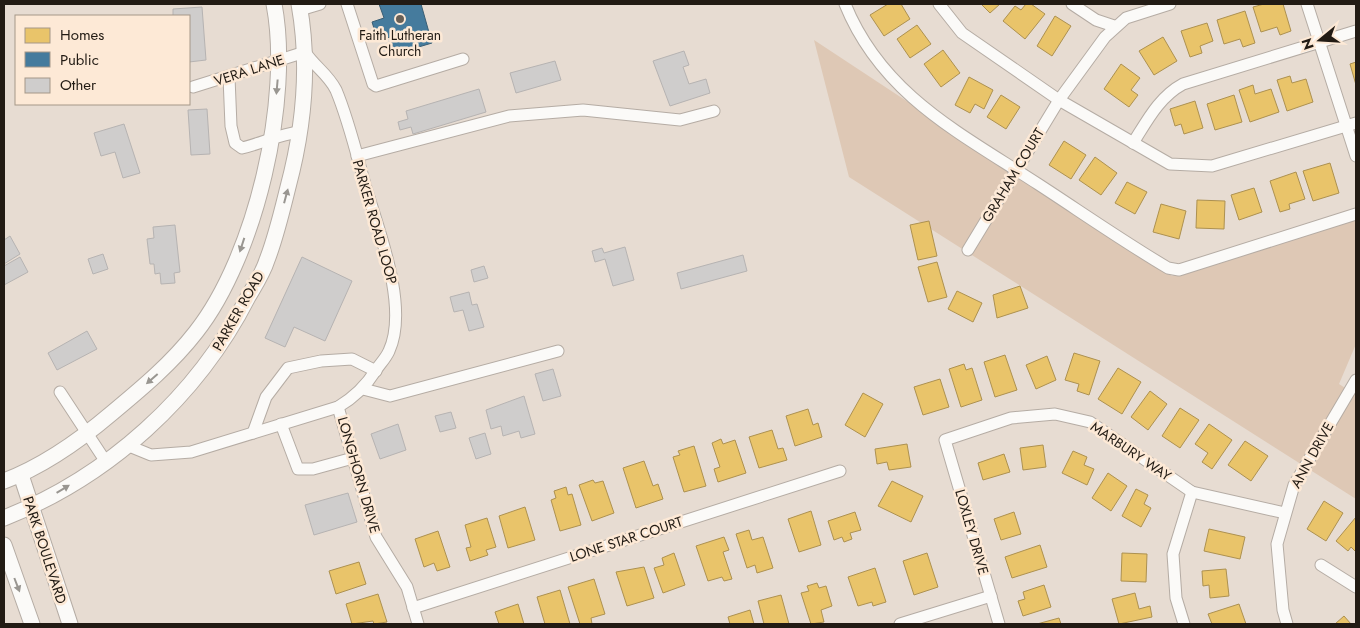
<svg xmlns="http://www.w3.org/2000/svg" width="1360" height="628" font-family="Jost,sans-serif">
<rect width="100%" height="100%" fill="#e7dcd2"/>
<path fill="#dec8b5" d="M814,40L1172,276L1356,217V344L1339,384L1356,395V499L849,177Z"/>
<g fill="#e9c46a" stroke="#ad9150">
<path d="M888,4H901L910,19L884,36L870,15Z"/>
<path d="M981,4H1000L990,13Z"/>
<path d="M1026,4H1031L1045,14L1025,39L1003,21L1015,6L1021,10Z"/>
<path d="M1264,4H1283L1291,31L1280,35L1277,27L1261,32L1253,7Z"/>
<path d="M1245,11L1255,43L1243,47L1240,39L1224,44L1217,20Z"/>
<path d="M1055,16L1071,26L1052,56L1037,46Z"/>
<path d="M1207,23L1213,41L1200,46L1202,53L1190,57L1181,31Z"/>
<path d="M917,25L931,44L910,58L897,39Z"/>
<path d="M1163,37L1177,61L1154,75L1139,51Z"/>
<path d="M943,50L960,73L941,87L924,64Z"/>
<path d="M1356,62V85L1350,64Z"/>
<path d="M1121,64L1140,78L1131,90L1138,95L1129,107L1104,89Z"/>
<path d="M1290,76L1292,83L1306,79L1313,102L1287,111L1277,80Z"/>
<path d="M969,77L993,90L984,109L975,104L970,113L955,105Z"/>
<path d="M1253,85L1255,94L1271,89L1279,112L1250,122L1239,90Z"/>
<path d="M1001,95L1020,107L1006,129L987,117Z"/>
<path d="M1234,95L1242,122L1215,130L1207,104Z"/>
<path d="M1195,101L1203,128L1184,134L1181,124L1175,126L1170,109Z"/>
<path d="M1064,141L1086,155L1071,179L1049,165Z"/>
<path d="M1095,157L1117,173L1101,195L1079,180Z"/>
<path d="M1330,163L1339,193L1313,201L1303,171Z"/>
<path d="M1296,172L1305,199L1289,204L1290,209L1280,212L1270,181Z"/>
<path d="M1127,182L1147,192L1135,214L1115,203Z"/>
<path d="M1254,188L1262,212L1239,220L1231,195Z"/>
<path d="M1197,200L1225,201L1224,229L1196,228Z"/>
<path d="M1161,204L1186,211L1179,239L1153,232Z"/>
<path d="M929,221L937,256L918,260L910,225Z"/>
<path d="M937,262L947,297L928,302L918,267Z"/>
<path d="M1020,286L1028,308L997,318L993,295Z"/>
<path d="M957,291L982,303L973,322L948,309Z"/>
<path d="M1074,353L1100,361L1089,395L1077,391L1079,384L1065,380Z"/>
<path d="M1005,355L1017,390L995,397L984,362Z"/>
<path d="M1047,356L1056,380L1036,389L1026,365Z"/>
<path d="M964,364L966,370L972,368L982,400L961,407L949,369Z"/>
<path d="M1118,368L1141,382L1122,414L1098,399Z"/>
<path d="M940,379L949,407L923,415L914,387Z"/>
<path d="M1150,391L1167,404L1148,430L1131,417Z"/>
<path d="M863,393L883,404L865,437L845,425Z"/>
<path d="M1180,408L1199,420L1180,448L1162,436Z"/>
<path d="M808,409L813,425L818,423L822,437L795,446L786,416Z"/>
<path d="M1209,424L1232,440L1212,469L1202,462L1208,453L1195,444Z"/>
<path d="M772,430L778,449L783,448L787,460L759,468L749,437Z"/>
<path d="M721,439L723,444L735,440L746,473L718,482L714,469L720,467L712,443Z"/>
<path d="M1245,441L1268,456L1251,481L1228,465Z"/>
<path d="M907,444L911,467L889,470L887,462L877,464L875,449Z"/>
<path d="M1043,445L1046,467L1023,470L1020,448Z"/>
<path d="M694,446L706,486L684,492L673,457L680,455L678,451Z"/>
<path d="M1073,451L1087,457L1084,465L1094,469L1087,485L1062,473Z"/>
<path d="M1004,454L1010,472L983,480L978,463Z"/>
<path d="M644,461L653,486L658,484L663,499L636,508L623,468Z"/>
<path d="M1108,473L1127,486L1111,511L1092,498Z"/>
<path d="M593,480L595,483L603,481L614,513L592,521L579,485Z"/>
<path d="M892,481L923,496L911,522L878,506Z"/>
<path d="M566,487L568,495L572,494L581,525L560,531L551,500L556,498L554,491Z"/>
<path d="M1136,489L1148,495L1144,504L1151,508L1141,527L1122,516Z"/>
<path d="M1324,501L1343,513L1326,541L1307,529Z"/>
<path d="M525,507L535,540L508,548L499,516Z"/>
<path d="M811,511L821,545L799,552L788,519Z"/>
<path d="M855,512L861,530L850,533L852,539L844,542L842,537L834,540L828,521Z"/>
<path d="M1014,512L1021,534L1001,540L994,519Z"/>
<path d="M1356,517V552L1351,547L1348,551L1336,541Z"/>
<path d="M487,518L496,547L486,550L488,555L470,561L466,548L471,547L465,525Z"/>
<path d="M1209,529L1245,537L1240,559L1204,551Z"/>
<path d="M749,530L752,540L763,537L773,568L757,573L755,565L747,568L736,534Z"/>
<path d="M438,531L450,567L437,571L434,563L424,567L415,539Z"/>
<path d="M724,537L729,550L723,552L732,579L724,581L722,577L708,581L696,546Z"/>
<path d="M1040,545L1047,567L1012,578L1005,557Z"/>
<path d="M674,553L685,585L663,593L654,568L664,565L662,558Z"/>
<path d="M927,553L938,587L914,595L903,561Z"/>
<path d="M1122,553L1147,554L1146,582L1121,581Z"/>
<path d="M359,562L366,584L336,594L329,571Z"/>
<path d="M644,567L654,598L627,606L616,572Z"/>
<path d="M875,568L886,602L873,606L872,602L858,606L848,577Z"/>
<path d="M1226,569L1229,596L1210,598L1209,585L1203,586L1202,571Z"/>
<path d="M594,579L605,614L591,618L592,624H580L568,587Z"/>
<path d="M817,583L819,588L826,586L832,606L821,610L824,622L811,624L801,593L809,591L807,586Z"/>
<path d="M1044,585L1051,607L1023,616L1018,601L1025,599L1023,592Z"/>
<path d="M560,590L570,624H545L537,597Z"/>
<path d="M1135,593L1139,609L1150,606L1152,617L1119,624L1112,599Z"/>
<path d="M378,594L387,622L374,624L373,621L352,624L346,604Z"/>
<path d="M781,595L789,624H764L758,601Z"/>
<path d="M518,604L524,624H499L495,612Z"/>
<path d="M1239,604L1246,624H1212L1208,614Z"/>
<path d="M750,610L754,624H730L728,617Z"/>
<path d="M1344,616L1351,624H1335Z"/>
<path d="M1059,618L1061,624H1037Z"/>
</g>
<path fill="#457b9d" stroke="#3a5e74" d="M379,4H421L432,43L395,54L390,37L378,41L372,22L384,18Z"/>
<g fill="#cfcdcc" stroke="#b6b3b2">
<path d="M202,7L206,60L189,62V16H173V9Z"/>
<path d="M684,51L689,65L683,67L689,84L706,79L710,93L670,106L653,61Z"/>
<path d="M555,61L561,80L516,93L510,73Z"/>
<path d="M479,89L486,112L413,134L411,127L400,130L398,122L408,119L406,111Z"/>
<path d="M207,109L210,154L191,155L188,110Z"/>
<path d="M124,124L140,173L123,178L115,152L101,156L94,133Z"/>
<path d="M175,225L180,272L174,273L175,283L161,284L160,273L155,274L154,264H150L147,239L154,238L153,227Z"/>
<path d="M10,236L20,254L4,264V240Z"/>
<path d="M625,247L634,280L613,286L605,259L595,262L592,251L602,248L604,253Z"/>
<path d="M103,254L108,269L93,274L88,259Z"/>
<path d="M743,255L747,271L681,289L677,273Z"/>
<path d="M20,257L28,272L4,285V266Z"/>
<path d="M302,257L352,281L325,341L294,327L285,347L265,338Z"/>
<path d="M484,266L488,278L474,282L471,270Z"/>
<path d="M469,292L472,305L477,304L484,327L469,331L463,310L454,312L450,297Z"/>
<path d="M87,331L97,349L57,370L48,353Z"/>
<path d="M553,369L561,396L543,401L535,374Z"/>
<path d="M524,396L535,434L521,438L519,431L503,436L501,426L491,429L486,410Z"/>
<path d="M451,412L456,428L440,432L435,416Z"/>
<path d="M398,424L406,450L380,459L371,434Z"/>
<path d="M485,433L491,454L476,459L469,438Z"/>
<path d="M348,493L357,522L314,535L305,505Z"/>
</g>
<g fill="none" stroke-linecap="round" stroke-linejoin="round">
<defs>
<g id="minor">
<path d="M347,4L373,84L376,86L463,59"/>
<path d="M845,4C882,95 960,133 1038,184C1081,212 1124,242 1168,268L1179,270L1356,214"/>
<path d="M939,4L962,33L1059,100L1170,164L1212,166L1356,123"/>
<path d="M1072,4L1096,20L1114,26"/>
<path d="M1307,4L1356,156"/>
<path d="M300,10L320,4"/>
<path d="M229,77L231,126L235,143L242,148C263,143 279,134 300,132"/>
<path d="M1133,143C1147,121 1159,97 1183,84L1356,31"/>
<path d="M357,156L509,116L583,110L680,120L714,111"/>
<path d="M968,250L1059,100L1105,37L1126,18L1170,4"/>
<path d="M363,389L390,396L558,351"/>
<path d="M60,392L106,462"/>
<path d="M338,407L376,537L407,587L418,624"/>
<path d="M281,424L298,469H313L353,458"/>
<path d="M253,433L266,397L288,368L321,361L352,359L376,371"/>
<path d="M129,446L151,455L191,452L338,407C355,397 366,386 376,370C380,364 386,358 389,351C409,308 379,231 366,188C357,156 349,121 336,90C328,74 314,66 305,52L193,87"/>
<path d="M1321,565L1356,587"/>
<path d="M413,608L840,471"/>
<path d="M900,624L991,596"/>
<path d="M999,624L945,440L1011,418L1055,414L1090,422L1192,492L1285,513"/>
<path d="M1184,624L1176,598L1173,554L1192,492"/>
<path d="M1287,624L1283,610L1277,544L1294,485L1356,380"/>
</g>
<g id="major">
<path d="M21,475L70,624"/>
<path d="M4,481C44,466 79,441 112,413C142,388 172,363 196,332C256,256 292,98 274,4"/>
<path d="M4,518C108,477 197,397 248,297C255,285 263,273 267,260C276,237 282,211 288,187C304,127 310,65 299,4"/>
<path d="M4,545L32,624"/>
</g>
</defs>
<use href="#minor" stroke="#b5aca4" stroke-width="13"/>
<use href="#major" stroke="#b5aca4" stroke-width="17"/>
<use href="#minor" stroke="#fbfaf8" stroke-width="11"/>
<use href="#major" stroke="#fbfaf8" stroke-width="15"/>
</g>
<defs><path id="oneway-solid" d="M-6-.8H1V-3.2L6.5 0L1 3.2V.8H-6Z" transform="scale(1.25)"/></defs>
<g fill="#999691">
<use href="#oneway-solid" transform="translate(277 87) rotate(95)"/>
<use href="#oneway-solid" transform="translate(286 196) rotate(-75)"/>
<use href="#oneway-solid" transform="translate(242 245) rotate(108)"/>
<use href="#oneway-solid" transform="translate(152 379) rotate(139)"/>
<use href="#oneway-solid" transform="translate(63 489) rotate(-31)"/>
<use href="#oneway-solid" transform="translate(17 585) rotate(69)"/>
</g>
<circle fill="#675f56" stroke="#fde9d6" stroke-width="2" cx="400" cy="19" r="5"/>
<g text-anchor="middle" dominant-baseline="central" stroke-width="5" stroke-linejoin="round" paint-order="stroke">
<g font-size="14" fill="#221b14" stroke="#fde9d6">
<text x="400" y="35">Faith Lutheran<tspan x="400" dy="16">Church</tspan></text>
</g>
<g font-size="14" fill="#221b14" stroke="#fde9d6">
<text transform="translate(249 70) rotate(-18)">VERA LANE</text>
<text transform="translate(1013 175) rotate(-59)">GRAHAM COURT</text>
<text transform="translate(375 222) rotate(74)">PARKER ROAD LOOP</text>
<text transform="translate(238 311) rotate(-60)">PARKER ROAD</text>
<text transform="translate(1131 451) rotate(34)">MARBURY WAY</text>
<text transform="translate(1312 455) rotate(-61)">ANN DRIVE</text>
<text transform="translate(359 475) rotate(74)">LONGHORN DRIVE</text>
<text transform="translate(972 532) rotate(74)">LOXLEY DRIVE</text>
<text transform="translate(626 539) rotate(-18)">LONE STAR COURT</text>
<text transform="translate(45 550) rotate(72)">PARK BOULEVARD</text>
</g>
</g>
<rect width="1360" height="628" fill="none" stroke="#221b14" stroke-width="10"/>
<rect x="15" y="15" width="175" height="90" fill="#fde9d6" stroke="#a59788"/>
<rect x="25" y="28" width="25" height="15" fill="#e9c46a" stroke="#a59788"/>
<text x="60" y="40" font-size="15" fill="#221b14">Homes</text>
<rect x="25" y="52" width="25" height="15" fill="#457b9d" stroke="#a59788"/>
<text x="60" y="65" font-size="15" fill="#221b14">Public</text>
<rect x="25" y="78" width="25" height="15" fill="#cfcdcc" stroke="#a59788"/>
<text x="60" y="90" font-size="15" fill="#221b14">Other</text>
<g transform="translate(1320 40) rotate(252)" stroke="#fde9d6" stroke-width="4" paint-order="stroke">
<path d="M0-4L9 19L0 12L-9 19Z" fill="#221b14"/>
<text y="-8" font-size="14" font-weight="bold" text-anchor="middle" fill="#221b14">N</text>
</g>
</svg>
